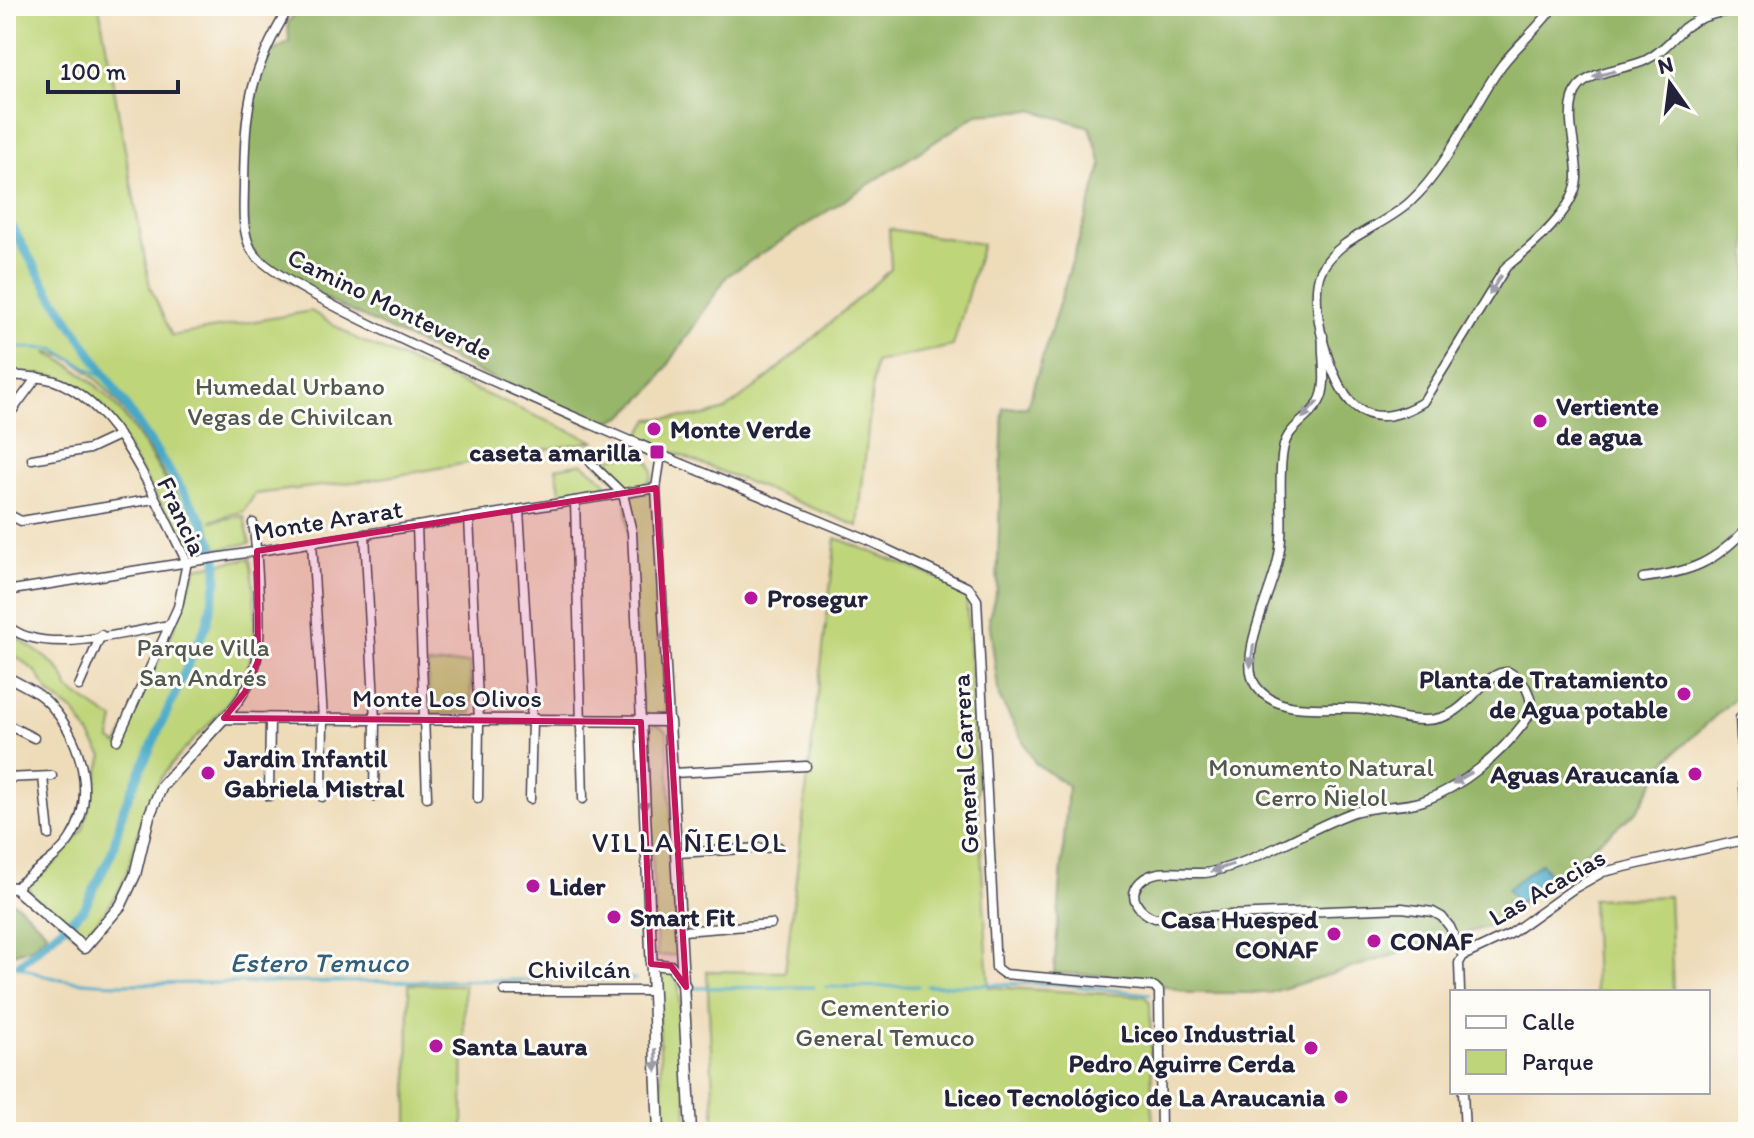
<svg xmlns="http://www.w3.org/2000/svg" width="1754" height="1138" font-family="Itim,sans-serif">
<rect width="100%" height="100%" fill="#fdfcf7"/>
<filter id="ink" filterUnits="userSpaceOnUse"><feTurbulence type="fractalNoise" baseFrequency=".0125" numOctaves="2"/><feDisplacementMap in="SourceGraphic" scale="16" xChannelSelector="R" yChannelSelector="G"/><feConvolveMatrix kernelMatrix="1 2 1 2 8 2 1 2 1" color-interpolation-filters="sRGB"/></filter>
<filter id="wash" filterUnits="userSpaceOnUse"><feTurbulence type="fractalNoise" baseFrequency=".006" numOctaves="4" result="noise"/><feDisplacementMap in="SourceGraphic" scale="32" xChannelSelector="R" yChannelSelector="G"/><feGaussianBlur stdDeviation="1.8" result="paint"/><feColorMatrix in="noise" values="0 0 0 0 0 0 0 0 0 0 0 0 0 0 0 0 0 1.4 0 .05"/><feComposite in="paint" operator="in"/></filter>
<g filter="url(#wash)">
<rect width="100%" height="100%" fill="#eedcb9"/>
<g fill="#bfd579" stroke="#707c5a" stroke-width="2" fill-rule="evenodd">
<path d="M6,6H99L150,287L172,336L311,311L357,339L594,441L370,480L255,494L244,511L211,521L244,516L250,543L190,554L101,404L60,377L6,371ZM46,353C106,352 170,486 195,531C181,520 179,504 170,489C140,435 105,377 46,353Z"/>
<path d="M889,229L982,244L953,346L875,362L858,526L637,438L650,419L704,416L725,410L770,376L891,269Z"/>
<path d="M638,453C649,460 656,468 650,481L638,487L621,486L595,462Z"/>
<path d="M582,463L604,480L607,488L561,496L556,468Z"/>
<path d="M653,491L666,718L643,719L626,496Z"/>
<path d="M836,538L948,582L966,594L989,987L1144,996L1150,1002L1153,1132H715L707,971L785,972Z"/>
<path d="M250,558C255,594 260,638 246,672C224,723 168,751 148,803C129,852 134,881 95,923C88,930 85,936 75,935L30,892L29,885L61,857L83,829L103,756L75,713L50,694L36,672L6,648V628C23,647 66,662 68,689L114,720L110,739L118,745L175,626L196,568Z"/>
<path d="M470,663L472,713L429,714L427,665Z"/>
<path d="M656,724L667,731L678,955L657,956L646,731Z"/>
<path d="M1669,896L1673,992H1595L1592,899Z"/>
<path d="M657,967L667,968L678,976L688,1132H663Z"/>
<path d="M409,984L464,985L463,1132H408Z"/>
</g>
<g fill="#97b669" stroke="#5c6c52" stroke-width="2">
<path d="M299,6H1748V686L1667,760L1637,811L1496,924L1269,993H1189L1136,977L1054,973L1068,786L1035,763L999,697L989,618L997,588L1003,408L1027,407L1102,165L1090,127L1032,110L978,114L727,276L653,388L622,417L592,426L300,287L263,265L248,243L244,127L263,58L289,42L288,23Z"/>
<path d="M7,899L20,906L47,933L31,948L6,956Z"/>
</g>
<path fill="#47a9c6" stroke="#346680" stroke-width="2" d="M1541,863L1552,878L1518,904L1507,889Z"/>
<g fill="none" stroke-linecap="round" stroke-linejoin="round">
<g stroke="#47a9c6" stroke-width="3">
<path d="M6,347L54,349L112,382"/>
<path d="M6,965C21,964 28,971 42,975C67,982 93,983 118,984L635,979"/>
<path d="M927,986L1048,983L1150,994"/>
<path d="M826,987L918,986"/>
<path d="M696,988L814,987"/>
</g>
<path stroke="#47a9c6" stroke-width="9" d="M6,217L46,286L204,523L217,557V580L207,623L124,807L112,852L84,909L20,964"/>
</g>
</g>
<g filter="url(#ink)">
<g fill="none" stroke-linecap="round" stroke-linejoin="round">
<defs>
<g id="minor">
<path d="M290,6C249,73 245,106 244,184C244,205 241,230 251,249C271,291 572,415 632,442"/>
<path d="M1554,6C1539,28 1518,44 1502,65C1470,108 1451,164 1411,201C1384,227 1339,236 1321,271C1307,301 1330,387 1356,407C1377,424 1403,414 1423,402L1506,267C1529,249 1576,210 1577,178C1578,153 1566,123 1573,98C1581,69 1624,71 1646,60C1661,53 1672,39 1684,28C1700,15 1728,10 1748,9"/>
<path d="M1323,336C1321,356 1329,385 1319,402C1308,421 1287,426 1283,450C1276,488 1287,526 1277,564C1270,595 1237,659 1256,686C1280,719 1332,704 1365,709C1385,712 1404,721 1425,720C1471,720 1480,670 1509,672C1528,682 1538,705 1524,723C1499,756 1463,786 1423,801C1403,808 1373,805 1351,813C1304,831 1261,860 1211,872C1190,877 1157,864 1140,882C1126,897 1140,913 1155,918L1402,908L1433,912L1442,917L1450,927L1463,956"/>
<path d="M6,375C22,376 39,376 55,381C121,405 156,504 187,562L178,607L117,740"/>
<path d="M6,419L37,377"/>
<path d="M32,459L89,449L119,435"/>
<path d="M591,463L623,494L632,532L641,722"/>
<path d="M575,501L583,799"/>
<path d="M519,510L532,721L530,799"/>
<path d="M6,513L21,521L154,499"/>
<path d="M469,518L479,721L478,798"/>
<path d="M417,526L427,797"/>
<path d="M365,534L375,720L374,797"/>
<path d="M312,542L323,719L322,797"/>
<path d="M1643,578C1692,572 1714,563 1748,527"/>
<path d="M6,591L656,488"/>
<path d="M6,624C39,658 126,632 170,625"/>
<path d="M6,676C22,685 40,692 52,707C82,742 97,797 70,839C58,858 32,872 15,888"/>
<path d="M79,686L101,635"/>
<path d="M224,718C262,679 260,649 259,598C258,572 257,548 253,523"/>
<path d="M1740,718L1748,852"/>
<path d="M669,721L656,488L661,455L867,540L969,588L977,600L996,968L1004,974L1155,987L1159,991L1161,1132"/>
<path d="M6,724L34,738"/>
<path d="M673,773L806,766"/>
<path d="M43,777L49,835"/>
<path d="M6,778L52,776"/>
<path d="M269,796L270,719"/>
<path d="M678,853L779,847"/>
<path d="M683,931L771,924"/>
<path d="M1463,956L1510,934L1573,889L1603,872L1748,839"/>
<path d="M505,991H653"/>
<path d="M1460,992L1459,963L1463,956"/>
<path d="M1463,1092L1465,1132"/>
<path d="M288,1132H300"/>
</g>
<g id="tertiary">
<path d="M632,442L661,455"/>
<path d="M641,722L659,1132"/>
<path d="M6,887L15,888L84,948L121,905L135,875L149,816L162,786L224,718L669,721L691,1132"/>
<path d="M651,964L671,966L685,986"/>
</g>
</defs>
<use href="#minor" stroke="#413e4e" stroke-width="11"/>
<use href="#tertiary" stroke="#413e4e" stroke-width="13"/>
<use href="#minor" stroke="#fff" stroke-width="8"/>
<use href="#tertiary" stroke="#fff" stroke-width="10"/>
</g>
<defs><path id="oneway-solid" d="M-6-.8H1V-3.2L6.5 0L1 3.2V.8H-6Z" transform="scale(2)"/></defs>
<g fill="#9c9ca7">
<use href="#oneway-solid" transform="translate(1604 74) rotate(164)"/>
<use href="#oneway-solid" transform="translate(1495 285) rotate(121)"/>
<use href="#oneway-solid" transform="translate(1310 410) rotate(133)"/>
<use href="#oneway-solid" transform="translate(664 643) rotate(-93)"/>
<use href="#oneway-solid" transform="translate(1252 656) rotate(98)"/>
<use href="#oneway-solid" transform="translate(1462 778) rotate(150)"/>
<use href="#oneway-solid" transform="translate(644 800) rotate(87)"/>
<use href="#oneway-solid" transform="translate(1222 868) rotate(162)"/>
<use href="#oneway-solid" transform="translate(656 1060) rotate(87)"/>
</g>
</g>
<path fill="#c2185b" fill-opacity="0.2" stroke="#c2185b" stroke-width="6" stroke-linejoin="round" d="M656,488L686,987L671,966L651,964L641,722L224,718L245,692L258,661L257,551Z"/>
<g fill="#b5179e" stroke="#fdfcf7" stroke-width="3">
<circle cx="1540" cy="421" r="8"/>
<circle cx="654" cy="429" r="8"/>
<rect x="649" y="444" width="16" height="16" rx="4"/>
<circle cx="751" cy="598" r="8"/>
<circle cx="1684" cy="694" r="8"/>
<circle cx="208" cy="773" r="8"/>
<circle cx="1695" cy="774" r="8"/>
<circle cx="533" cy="886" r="8"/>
<circle cx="614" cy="917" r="8"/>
<circle cx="1334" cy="934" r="8"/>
<circle cx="1374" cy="941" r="8"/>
<circle cx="436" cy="1046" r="8"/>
<circle cx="1311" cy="1048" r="8"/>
<circle cx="1341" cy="1097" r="8"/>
</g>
<g text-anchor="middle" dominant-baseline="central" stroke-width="6" stroke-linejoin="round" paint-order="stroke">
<g font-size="26" fill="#22223b" stroke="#fdfcf7">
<text transform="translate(390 304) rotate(26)">Camino Monteverde</text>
<text transform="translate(182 516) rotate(65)">Francia</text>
<text transform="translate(328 520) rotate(-9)">Monte Ararat</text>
<text x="447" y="698">Monte Los Olivos</text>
<text transform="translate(965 764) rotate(-93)">General Carrera</text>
<text transform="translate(1547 887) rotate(-30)">Las Acacias</text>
<text x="579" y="969">Chivilcán</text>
</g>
<g font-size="26" fill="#51584e" stroke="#fdfcf7">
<text x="290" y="386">Humedal Urbano<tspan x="290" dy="30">Vegas de Chivilcan</tspan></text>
<text x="203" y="647">Parque Villa<tspan x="203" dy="30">San Andrés</tspan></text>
<text x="1321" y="767">Monumento Natural<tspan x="1321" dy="30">Cerro Ñielol</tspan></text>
<text x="885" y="1007">Cementerio<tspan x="885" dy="30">General Temuco</tspan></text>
</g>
<g font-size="26" font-weight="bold" fill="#22223b" stroke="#fdfcf7" text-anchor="start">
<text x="1556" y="406">Vertiente<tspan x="1556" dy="30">de agua</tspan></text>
<text x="670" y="429">Monte Verde</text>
<text x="641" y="452" text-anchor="end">caseta amarilla</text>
<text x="767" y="598">Prosegur</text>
<text x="1668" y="679" text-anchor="end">Planta de Tratamiento<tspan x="1668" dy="30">de Agua potable</tspan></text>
<text x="224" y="758">Jardin Infantil<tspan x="224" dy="30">Gabriela Mistral</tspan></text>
<text x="1679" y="774" text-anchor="end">Aguas Araucanía</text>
<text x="549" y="886">Lider</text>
<text x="630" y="917">Smart Fit</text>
<text x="1318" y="919" text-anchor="end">Casa Huesped<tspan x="1318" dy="30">CONAF</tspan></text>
<text x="1390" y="941">CONAF</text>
<text x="1295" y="1033" text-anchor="end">Liceo Industrial<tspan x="1295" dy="30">Pedro Aguirre Cerda</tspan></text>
<text x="452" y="1046">Santa Laura</text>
<text x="1325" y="1097" text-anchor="end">Liceo Tecnológico de La Araucania</text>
</g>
<g font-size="28" letter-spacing="2" fill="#22223b" stroke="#fdfcf7">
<text x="690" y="842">VILLA ÑIELOL</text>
</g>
<g font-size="28" font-style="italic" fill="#335f7a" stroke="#fdfcf7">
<text x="319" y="962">Estero Temuco</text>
</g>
</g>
<rect width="1754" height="1138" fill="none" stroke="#fdfcf7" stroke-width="32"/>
<rect x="1450" y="990" width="260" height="104" fill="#fdfcf7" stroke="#a5a5ac" stroke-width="2"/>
<rect x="1466" y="1016" width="40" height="12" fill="#ffffff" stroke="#a5a5ac" stroke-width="2"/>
<text x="1522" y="1030" font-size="24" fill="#22223b">Calle</text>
<rect x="1466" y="1050" width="40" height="24" fill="#bfd579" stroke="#a5a5ac" stroke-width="2"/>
<text x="1522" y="1070" font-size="24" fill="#22223b">Parque</text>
<g transform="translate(1670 84) rotate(346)" stroke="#fdfcf7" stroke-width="6" paint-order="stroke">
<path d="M0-6L14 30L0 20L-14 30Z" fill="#22223b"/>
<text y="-12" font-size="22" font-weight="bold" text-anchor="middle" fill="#22223b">N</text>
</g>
<path d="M48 80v12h130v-12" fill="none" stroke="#22223b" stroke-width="4"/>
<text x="60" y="80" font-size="24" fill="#22223b" stroke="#fdfcf7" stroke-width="6" paint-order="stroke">100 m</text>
</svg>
